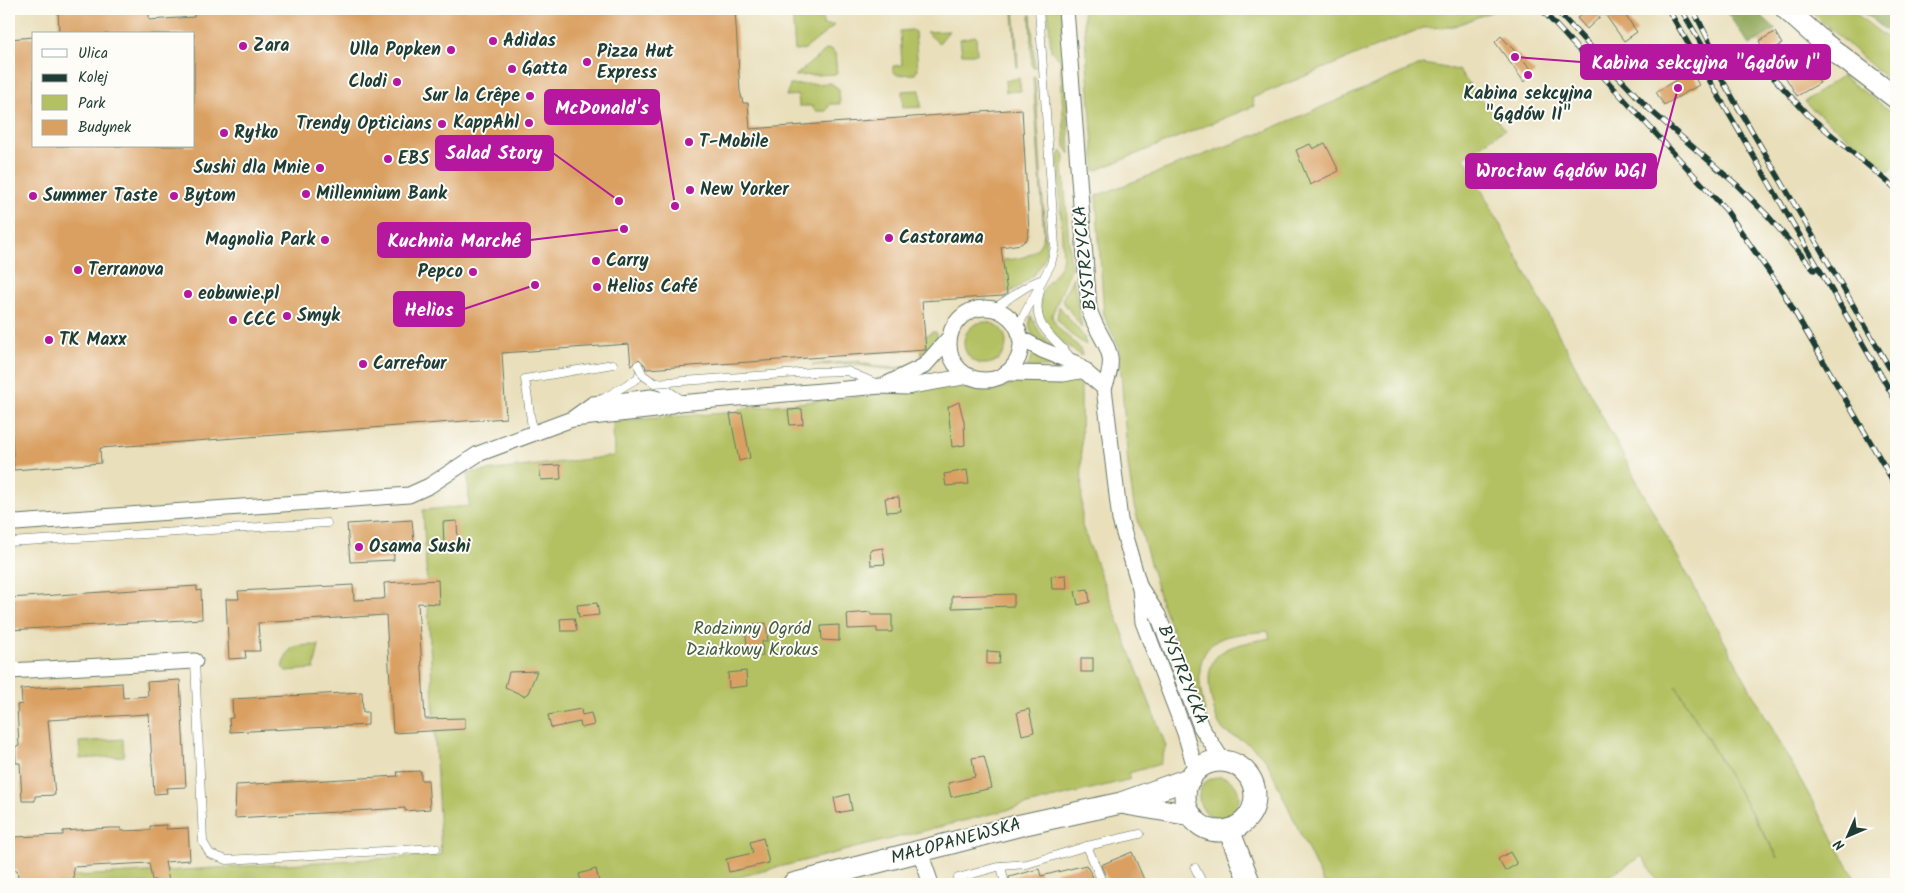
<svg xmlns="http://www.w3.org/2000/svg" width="1905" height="893" font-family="Kalam,sans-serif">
<rect width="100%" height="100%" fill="#fdfcf7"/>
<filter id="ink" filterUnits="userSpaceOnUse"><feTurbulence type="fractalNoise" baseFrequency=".02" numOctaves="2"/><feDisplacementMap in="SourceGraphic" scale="10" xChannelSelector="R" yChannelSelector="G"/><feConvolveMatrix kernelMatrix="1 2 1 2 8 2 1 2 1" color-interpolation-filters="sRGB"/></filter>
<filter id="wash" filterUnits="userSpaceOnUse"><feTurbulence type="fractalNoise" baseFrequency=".0096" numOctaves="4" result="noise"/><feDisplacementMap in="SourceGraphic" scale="20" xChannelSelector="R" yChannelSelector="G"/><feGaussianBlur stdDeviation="1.12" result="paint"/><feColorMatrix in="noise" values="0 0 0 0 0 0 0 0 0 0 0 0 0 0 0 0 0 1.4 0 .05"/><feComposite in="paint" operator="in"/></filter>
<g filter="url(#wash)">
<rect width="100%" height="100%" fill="#e9dfbb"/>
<g fill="#b4c162" stroke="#6a7f4b" fill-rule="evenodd">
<path d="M792,9H822L823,25H835L804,50L795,51Z"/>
<path d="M1013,9H1014L1018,68H1017Z"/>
<path d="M1048,9H1062L1070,154L1065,147L1060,60L1051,51Z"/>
<path d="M1083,9H1498L1452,27L1422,28L1252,98L1254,106L1095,171Z"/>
<path d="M1808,9H1850L1896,45V87Z"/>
<path d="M1030,14L1031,15L1035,67H1032Z"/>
<path d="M900,31L912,30L915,32L918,69L915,74L898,75L893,72V66L902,65Z"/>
<path d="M949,31L939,43L926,32Z"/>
<path d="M976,36L977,54H962L960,39Z"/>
<path d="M827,49L832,50L835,53L837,74L795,76Z"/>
<path d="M1423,64L1458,70L1505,129L1464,157L1666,536L1858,884H1659L1642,856L1595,884H1324L1266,760C1258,752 1252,746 1242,740C1237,737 1230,736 1225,732C1216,723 1214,709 1211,697C1201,647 1231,646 1270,638L1268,631C1254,633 1235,633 1222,638C1189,653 1201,690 1206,718L1160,599L1134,506L1128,465L1119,347L1104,316L1096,196L1263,132ZM1676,686L1778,857V858Z"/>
<path d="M1035,76L1046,252C1043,270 1023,286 1007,293L1002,260C1022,259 1040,256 1044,233L1033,77Z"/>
<path d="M1842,76L1896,115V164L1889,171L1804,102Z"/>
<path d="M1019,78L1021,91L1006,92L1005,81Z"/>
<path d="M831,83L839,89L840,104H830L826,111H815L812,106H799L798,95L786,96L790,85Z"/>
<path d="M920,90L921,107L903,108L902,91Z"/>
<path d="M1062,151L1065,155L1063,166L1071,269L1052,315C1055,334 1083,342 1082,356C1060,342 1028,317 1045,287C1052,276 1061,270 1063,257L1058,157Z"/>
<path d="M1073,277L1082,328L1062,300Z"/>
<path d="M1059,306L1084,337L1086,345L1070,334L1057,319Z"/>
<path d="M1031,316L1039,331L1051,346C1036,340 1026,333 1031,316Z"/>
<circle cx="985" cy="343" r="21"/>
<path d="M932,332H936C940,339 936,343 932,349C910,381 882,367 851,364C838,363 825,365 812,365L860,361V363C882,367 903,373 922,358L921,351L926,350L924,337Z"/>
<path d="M1034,353L1069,367H1027Z"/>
<path d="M1024,380H1066L1081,385L1082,526L1166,746L1160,764L1129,773L1131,779L711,884H9V880L441,855L423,510L469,506L468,473L614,456L613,421L739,412V409L957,386L981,391H994Z"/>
<path d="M319,645L314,669L286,671L282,667C289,643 295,646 319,645Z"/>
<path d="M123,739L124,756L80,759L79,742Z"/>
<circle cx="1219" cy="797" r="20"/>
</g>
<g fill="#8fa758" stroke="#577246">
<path d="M1724,9H1754L1776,29L1750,45Z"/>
<path d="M1859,9H1891L1896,15V38Z"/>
</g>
<g id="blocks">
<g fill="#daa062">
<path d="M58,9H149V20L194,17V9H735L740,91L743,103H748L750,129L1022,109L1029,231L1027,239L1021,244L1001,247L1007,293L1003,296L922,301L926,350L646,369L645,365L639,359L631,366L629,344L502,353L506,418L100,448L101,463L14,470L9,390V39L34,37V146H194V34H59Z"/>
<path d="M1588,9H1621L1637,32L1624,41L1604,13L1587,29L1577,18Z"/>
<path d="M1775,32L1782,44L1766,53L1759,41Z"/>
<path d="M1501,36L1535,73L1524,82L1495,42Z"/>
<path d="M1808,62L1820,83L1797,96L1783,73L1800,63L1801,66Z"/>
<path d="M1691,71L1699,85L1664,105L1656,92Z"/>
<path d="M1325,143L1339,171L1310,185L1296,150L1310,144L1313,149Z"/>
<path d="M959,402L964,422L965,445L952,447L948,407Z"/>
<path d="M802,409L803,424L790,425L788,410Z"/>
<path d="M742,413L750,458L739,461L730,414Z"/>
<path d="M560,465L561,479L541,480L539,466Z"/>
<path d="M967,470L969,484L946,486L944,474Z"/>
<path d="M899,497L900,511L887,512L885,498Z"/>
<path d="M412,520L414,542L393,543L394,560L350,562L347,524Z"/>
<path d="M457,521L458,544L444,545L443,522Z"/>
<path d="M883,548L885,564L871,565L870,550Z"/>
<path d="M1066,575L1067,589H1052L1051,576Z"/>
<path d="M438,580L439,604L418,603L425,719L465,718V729L393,733L386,615L258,623L260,651H245L246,658L229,659L226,599H239L238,591L353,585L354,600L381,599L385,598L384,583Z"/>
<path d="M197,586V591L201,590L202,619L9,630V598Z"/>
<path d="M1088,589L1090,602L1078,605L1075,591Z"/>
<path d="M1014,594V606L952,608V596Z"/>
<path d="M597,603L599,615L579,617L577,605Z"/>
<path d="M871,612V615H892V632H877V628L848,629L847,614Z"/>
<path d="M574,618L577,631H561L560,619Z"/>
<path d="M766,623L768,641H762L763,656L748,657L745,625Z"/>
<path d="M839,625V641L822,640L821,626Z"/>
<path d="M987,651L1000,652L999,664H987Z"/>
<rect x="1081" y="658" width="12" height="14"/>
<path d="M537,671L528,693L524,696L505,687L509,672Z"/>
<path d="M746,671L747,686L729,688L728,673Z"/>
<path d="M180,680L186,787L166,788L167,793L154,794L149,714L48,720L55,795L35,796V801H22L20,763H16L15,747L19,746L17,705L22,704L21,689L122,683L123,698L148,696L147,682Z"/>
<path d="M362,692L363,712H368V725L230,732L229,718H233L232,699Z"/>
<path d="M581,709L582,715L591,713L594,725L581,728L580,722L551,728L548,715Z"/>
<path d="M1029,709L1034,732L1022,735L1017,712Z"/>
<path d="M984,756L992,788L951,797L948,783L975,777L972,758Z"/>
<path d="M421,771V780H428L430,809L405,811V808L235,818L236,785L398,776L397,772Z"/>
<path d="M849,794L852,810L837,813L834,798Z"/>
<path d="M166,825V829L188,828L190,860L165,862L169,881L156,884L155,880H152L149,863L73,867L74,880L54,884H19L17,870H12L11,856H14L13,837L63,835V831L110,828H121V831L150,830V826Z"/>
<path d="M763,838L769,863L729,872L726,859L753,853L750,842Z"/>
<path d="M1132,852L1146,884H1109L1101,865Z"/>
<path d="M1510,852L1517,864L1505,871L1498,859Z"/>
<path d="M1086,865L1097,884H1010L1009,877L1039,869L1041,876Z"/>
<path d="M596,869L599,882L582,884L579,874Z"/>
</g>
</g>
</g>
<g filter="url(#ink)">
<use href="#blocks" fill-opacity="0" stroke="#667663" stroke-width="1"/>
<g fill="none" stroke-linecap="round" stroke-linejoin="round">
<defs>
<g id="lane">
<path d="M1040,290C1030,328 1051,333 1071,358"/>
<path d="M994,308C1007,301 1028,283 1041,280"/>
<path d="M1017,328L1051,264L1055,247L1039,9"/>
<path d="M813,372L847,371L875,383"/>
<path d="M653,381L681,399"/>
<path d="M601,400L638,378L641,368"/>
<path d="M533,434L525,379L613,364"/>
<path d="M9,542L327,523"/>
<path d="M195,661L203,842L210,854L227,860L436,848"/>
<path d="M1087,846L1140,834"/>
<path d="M1001,866L1005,884"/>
<path d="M1195,868L1203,884"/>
<path d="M958,878L1001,866L1027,864L1087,846L1103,884"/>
</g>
<g id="street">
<path d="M1066,9L1089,309C1100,345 1121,348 1104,388L1120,520L1140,588L1143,622L1185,733L1196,771"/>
<circle cx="985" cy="344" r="36"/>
<path d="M1020,338L1042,350L1075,363L1104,388"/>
<path d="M1006,373L1063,374L1085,370"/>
<path d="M887,384L924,366L949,338"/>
<path d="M573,419L656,410L679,403L881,386L906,387L969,376"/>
<path d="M9,520L16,523L409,495L429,486L478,454L572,419L593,404L651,397L679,403"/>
<path d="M1141,589L1158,615L1201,727L1223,761"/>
<path d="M9,671L195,661"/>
<path d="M920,852L931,884"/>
</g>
<g id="secondary">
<path d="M1786,9L1825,44L1896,98"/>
<circle cx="1220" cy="796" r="35"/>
<path d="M1126,804L1191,815"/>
<path d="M1229,830L1250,884"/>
<path d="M793,884L1021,825L1121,803L1191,778"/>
</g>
</defs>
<use href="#lane" stroke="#667663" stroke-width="9"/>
<use href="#street" stroke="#667663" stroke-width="17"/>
<use href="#secondary" stroke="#667663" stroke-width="23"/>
<use href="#lane" stroke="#fff" stroke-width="8"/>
<use href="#street" stroke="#fff" stroke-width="15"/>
<use href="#secondary" stroke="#fff" stroke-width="21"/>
<defs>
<g id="rail">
<path d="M1541,9L1726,210L1783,292L1896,486"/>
<path d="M1555,9L1649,109L1737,185L1768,216L1814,270"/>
<path d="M1668,9L1896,401"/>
<path d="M1681,9L1896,379"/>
<path d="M1693,9L1722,67"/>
<path d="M1760,63L1808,115L1896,189"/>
</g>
</defs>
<use href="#rail" stroke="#1f3d34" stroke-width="5.5"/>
<use href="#rail" stroke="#fdfcf7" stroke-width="4" stroke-dasharray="11" stroke-linecap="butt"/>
<defs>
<path id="lane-bridge" d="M638,365L643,375L654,383L813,372"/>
</defs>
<use href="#lane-bridge" stroke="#667663" stroke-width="9" stroke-linecap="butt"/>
<use href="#lane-bridge" stroke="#fff" stroke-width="8"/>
</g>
</g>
<g fill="#b5179e" stroke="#fdfcf7" stroke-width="2">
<circle cx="493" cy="41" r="5"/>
<circle cx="243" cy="46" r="5"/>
<circle cx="451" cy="50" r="5"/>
<circle cx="587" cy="62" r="5"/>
<circle cx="512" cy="69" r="5"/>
<circle cx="1528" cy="75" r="5"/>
<circle cx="397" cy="82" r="5"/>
<circle cx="530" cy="96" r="5"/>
<circle cx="529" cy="123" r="5"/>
<circle cx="442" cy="124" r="5"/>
<circle cx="224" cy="133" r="5"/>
<circle cx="689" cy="142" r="5"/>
<circle cx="388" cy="159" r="5"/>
<circle cx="320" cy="168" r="5"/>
<circle cx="690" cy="190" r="5"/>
<circle cx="306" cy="194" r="5"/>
<circle cx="33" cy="196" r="5"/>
<circle cx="174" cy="196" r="5"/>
<circle cx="889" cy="238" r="5"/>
<circle cx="325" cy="240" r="5"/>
<circle cx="596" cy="261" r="5"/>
<circle cx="78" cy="270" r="5"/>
<circle cx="473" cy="272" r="5"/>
<circle cx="597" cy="287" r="5"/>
<circle cx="188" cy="294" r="5"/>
<circle cx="287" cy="316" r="5"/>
<circle cx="233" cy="320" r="5"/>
<circle cx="49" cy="340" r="5"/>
<circle cx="363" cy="364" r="5"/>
<circle cx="359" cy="547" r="5"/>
</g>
<g text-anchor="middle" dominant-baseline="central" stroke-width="4" stroke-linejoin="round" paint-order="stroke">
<g font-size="18" font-weight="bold" fill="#1f3d34" stroke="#fdfcf7" text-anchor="start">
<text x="503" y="41">Adidas</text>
<text x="253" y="46">Zara</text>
<text x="441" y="50" text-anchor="end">Ulla Popken</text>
<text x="597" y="52">Pizza Hut<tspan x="597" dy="21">Express</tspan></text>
<text x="522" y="69">Gatta</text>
<text x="387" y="82" text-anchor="end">Clodi</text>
<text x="1528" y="94" text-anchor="middle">Kabina sekcyjna<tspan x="1528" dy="21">"Gądów II"</tspan></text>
<text x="520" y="96" text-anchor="end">Sur la Crêpe</text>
<text x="519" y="123" text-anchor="end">KappAhl</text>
<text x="432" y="124" text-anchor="end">Trendy Opticians</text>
<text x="234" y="133">Ryłko</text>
<text x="699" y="142">T-Mobile</text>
<text x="398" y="159">EBS</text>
<text x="310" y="168" text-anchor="end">Sushi dla Mnie</text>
<text x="700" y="190">New Yorker</text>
<text x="316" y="194">Millennium Bank</text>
<text x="43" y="196">Summer Taste</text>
<text x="184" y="196">Bytom</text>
<text x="899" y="238">Castorama</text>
<text x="315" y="240" text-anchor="end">Magnolia Park</text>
<text x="606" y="261">Carry</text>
<text x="88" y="270">Terranova</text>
<text x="463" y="272" text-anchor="end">Pepco</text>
<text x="607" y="287">Helios Café</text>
<text x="198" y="294">eobuwie.pl</text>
<text x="297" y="316">Smyk</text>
<text x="243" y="320">CCC</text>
<text x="59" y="340">TK Maxx</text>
<text x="373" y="364">Carrefour</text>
<text x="369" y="547">Osama Sushi</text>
</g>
<g font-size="18" fill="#1f3d34" stroke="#fdfcf7">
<text transform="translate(1086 258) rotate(-96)">BYSTRZYCKA</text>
<text transform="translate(1182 675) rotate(68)">BYSTRZYCKA</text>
<text transform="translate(956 842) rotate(-15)">MAŁOPANEWSKA</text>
</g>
<g font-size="18" fill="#445e40" stroke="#fdfcf7">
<text x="752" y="629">Rodzinny Ogród<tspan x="752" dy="21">Działkowy Krokus</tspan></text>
</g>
</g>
<path fill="none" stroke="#b5179e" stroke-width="2" d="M1515 57L1581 62M675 206L659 107M619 201L553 153M1678 88L1656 171M624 229L530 240M535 285L464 309"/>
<g fill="#b5179e" stroke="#fdfcf7" stroke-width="2">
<circle cx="1515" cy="57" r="5"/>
<circle cx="675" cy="206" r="5"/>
<circle cx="619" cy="201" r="5"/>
<circle cx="1678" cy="88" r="5"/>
<circle cx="624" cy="229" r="5"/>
<circle cx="535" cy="285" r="5"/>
</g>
<g fill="#b5179e" stroke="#b5179e" stroke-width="2">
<rect x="1581" y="45" width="249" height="34" rx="5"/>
<rect x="545" y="90" width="114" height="34" rx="5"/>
<rect x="436" y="136" width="117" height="34" rx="5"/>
<rect x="1466" y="154" width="190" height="34" rx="5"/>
<rect x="378" y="223" width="152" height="34" rx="5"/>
<rect x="394" y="292" width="70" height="34" rx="5"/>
</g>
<g font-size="19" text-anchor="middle" font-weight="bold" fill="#fff">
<text x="1706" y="69">Kabina sekcyjna "Gądów I"</text>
<text x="602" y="114">McDonald's</text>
<text x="494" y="159">Salad Story</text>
<text x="1561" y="177">Wrocław Gądów WG1</text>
<text x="454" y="247">Kuchnia Marché</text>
<text x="429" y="316">Helios</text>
</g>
<rect width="1905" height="893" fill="none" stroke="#fdfcf7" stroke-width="30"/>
<rect x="32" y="32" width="162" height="115" fill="#fdfcf7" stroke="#a4b0a9"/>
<rect x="42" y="49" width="25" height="8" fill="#ffffff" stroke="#a4b0a9"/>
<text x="78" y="58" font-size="15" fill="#1f3d34">Ulica</text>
<rect x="42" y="74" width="25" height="8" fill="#1f3d34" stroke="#a4b0a9"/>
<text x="78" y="82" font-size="15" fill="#1f3d34">Kolej</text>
<rect x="42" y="95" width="25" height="15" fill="#b4c162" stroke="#a4b0a9"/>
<text x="78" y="108" font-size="15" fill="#1f3d34">Park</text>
<rect x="42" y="120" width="25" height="15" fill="#daa062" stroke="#a4b0a9"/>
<text x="78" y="132" font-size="15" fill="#1f3d34">Budynek</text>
<g transform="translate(1848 836) rotate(225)" stroke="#fdfcf7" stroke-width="4" paint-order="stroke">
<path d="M0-4L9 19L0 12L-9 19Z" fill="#1f3d34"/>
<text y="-8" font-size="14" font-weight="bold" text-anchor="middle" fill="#1f3d34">N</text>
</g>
</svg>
